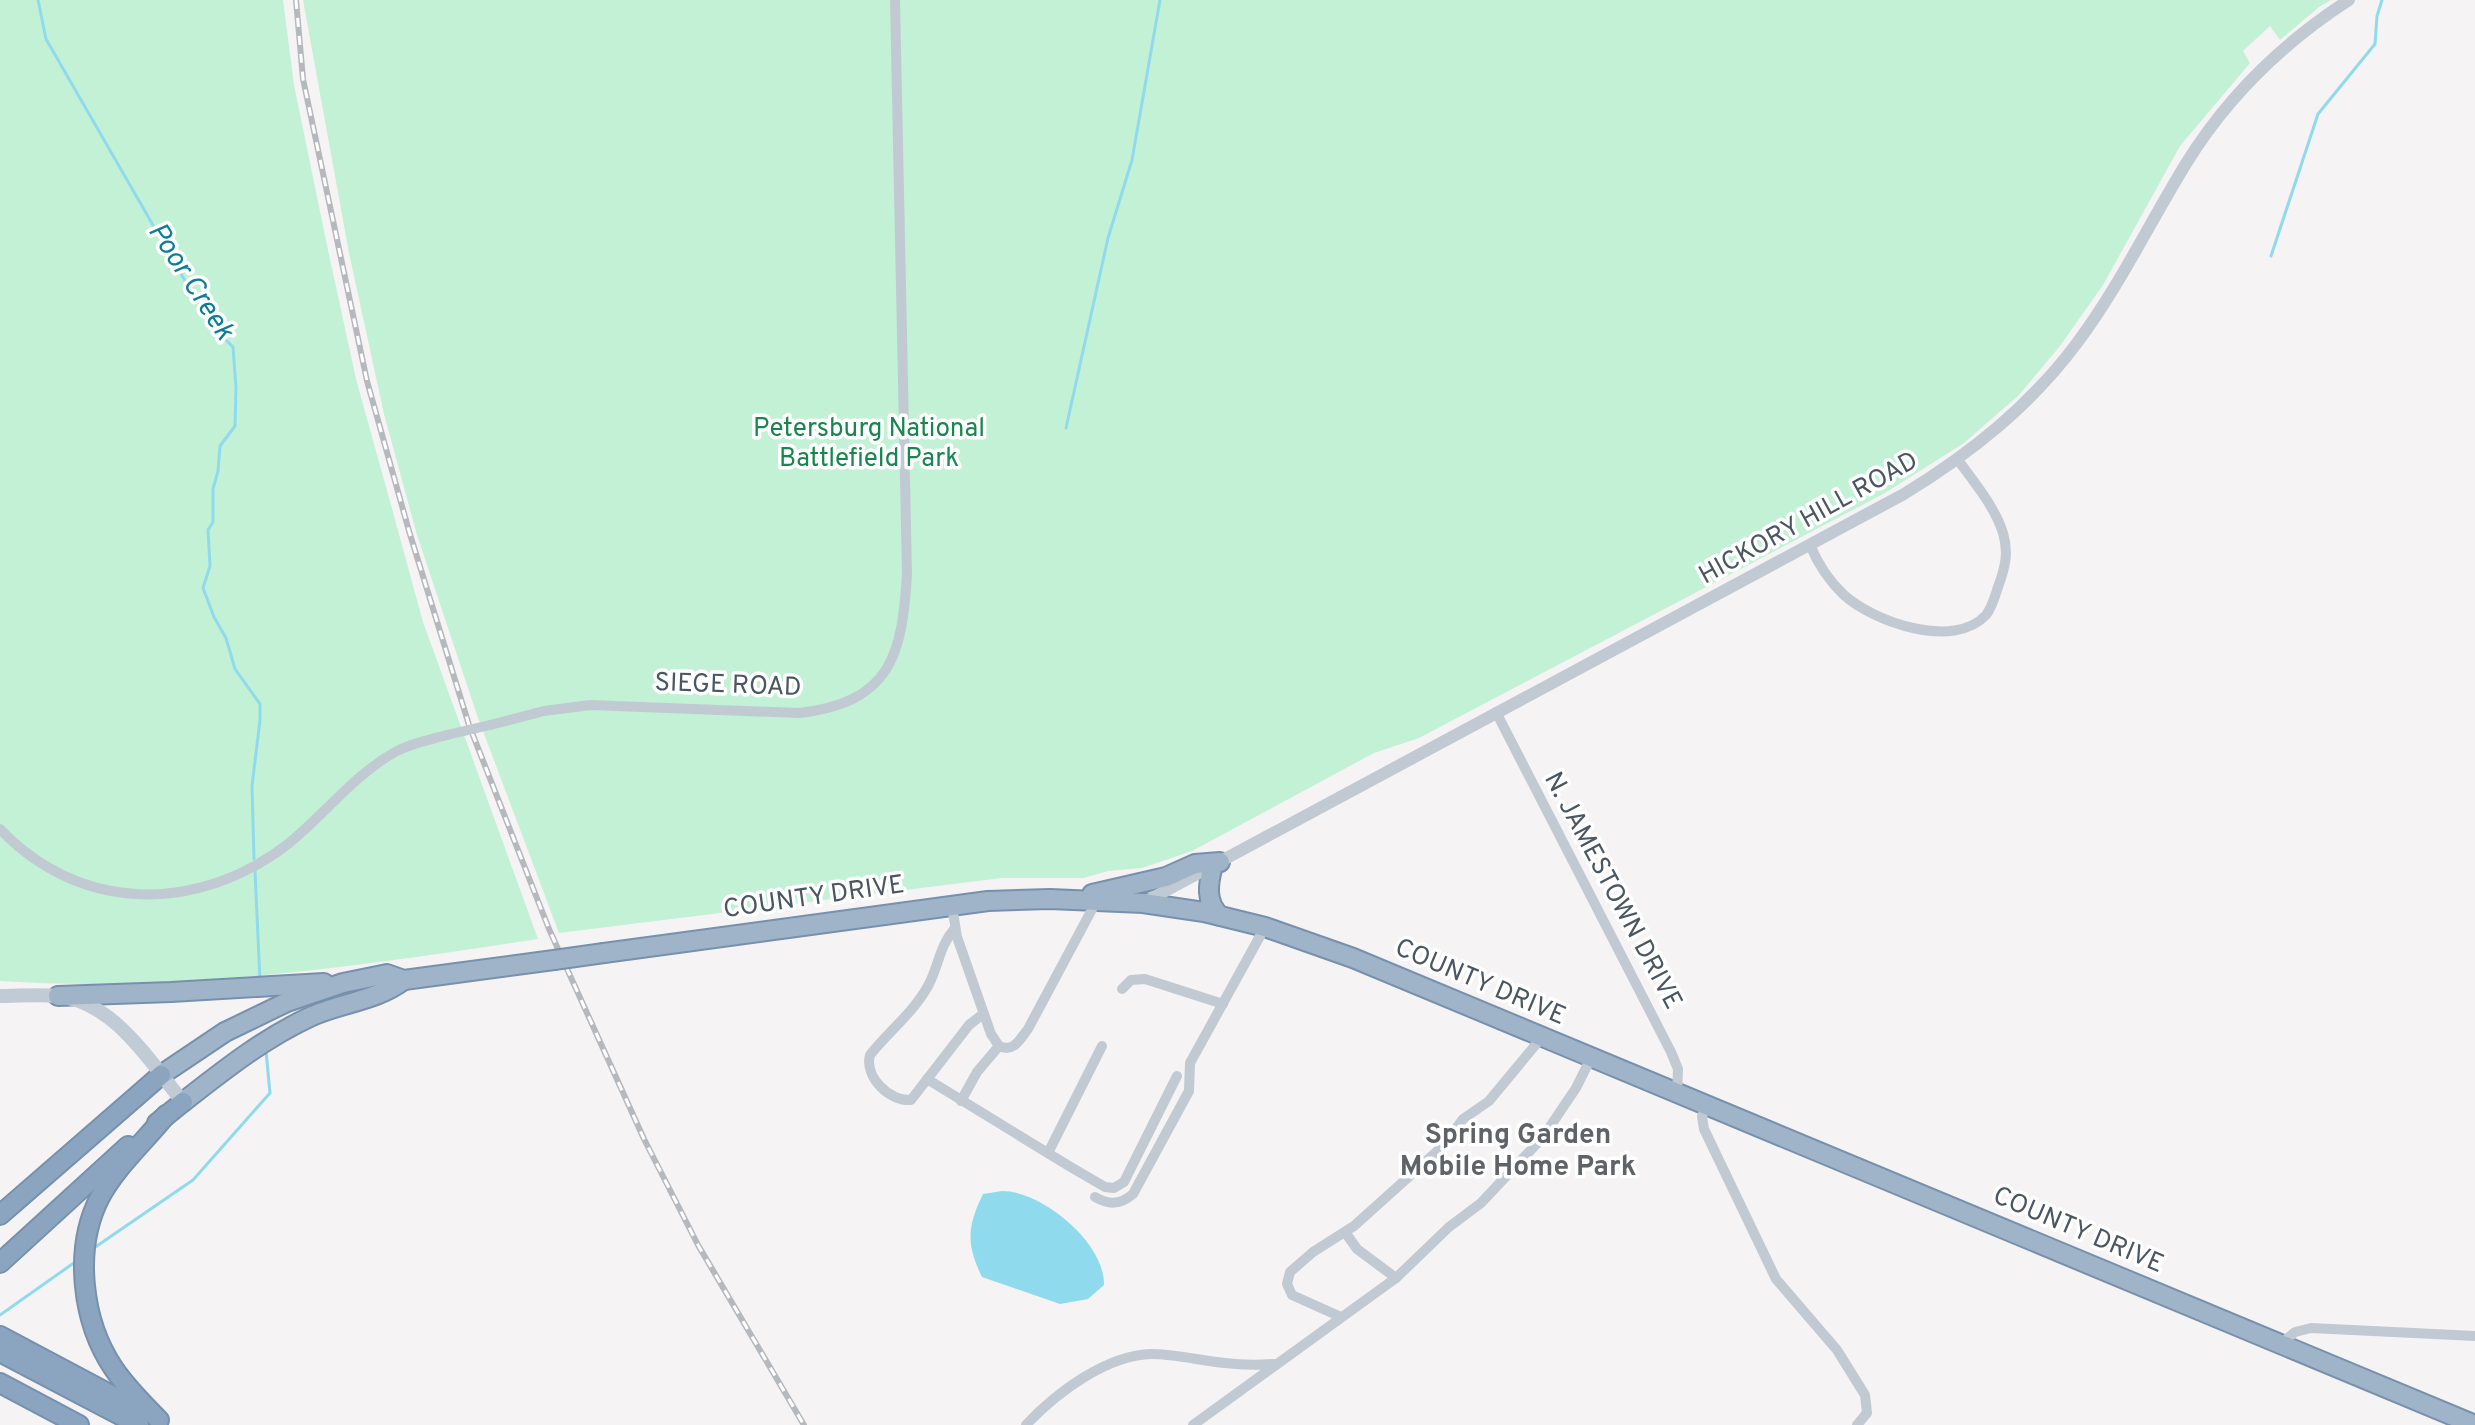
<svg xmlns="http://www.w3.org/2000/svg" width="2475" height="1425" font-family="Overpass,sans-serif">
<rect width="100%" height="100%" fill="#f5f3f3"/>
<g fill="#c3f1d5">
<path d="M0,0H283L294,85L328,250L356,379L394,516L423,622L538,939C361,966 180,993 0,981Z"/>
<path d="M303,0H2331L2319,7L2280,40L2270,26L2243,51L2250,63L2180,146L2103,285L2060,346L2019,395L1964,443L1885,493L1474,709L1419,738L1374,753L1192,851L1142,868L1108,871L1084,878H1002L559,933L477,715L417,535L384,414L349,253Z"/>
</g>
<path fill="#90daee" d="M1002,1191C1042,1191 1105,1243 1104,1285L1088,1299L1060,1304L982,1277C966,1244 967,1227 983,1194Z"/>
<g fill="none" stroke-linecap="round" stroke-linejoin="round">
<g stroke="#90daee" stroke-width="3">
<path d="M38,0L46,39L188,286L218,332L233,347L236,388L235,426L220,446L218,471L213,489V522L208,530L210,566L203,588L214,617L226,638L235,669L260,704V720L252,786L254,859"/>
<path d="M2271,256L2318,114L2375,44L2377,16L2382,0"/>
<path d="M1066,428L1108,238L1132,160L1160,0"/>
<path d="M255,871L260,981"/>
<path d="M91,1250L193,1180L270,1093L266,1051"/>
<path d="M0,1315L78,1260"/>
</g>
<defs>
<g id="trunk">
<path d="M1213,865C1208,884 1205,902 1220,916"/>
<path d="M1092,894L1166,877L1195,864L1220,862"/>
<path d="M604,953L988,901L1050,899L1143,903L1204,912L1265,927L1353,958L2475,1425"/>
<path d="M58,996L171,992L324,983"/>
<path d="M161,1075L225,1032L287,1002L343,983L387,974L404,980L554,960"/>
<path d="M183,1102C224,1070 264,1038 312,1016C344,1002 376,1001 404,980"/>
</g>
<g id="motorway">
<path d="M157,1123L183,1102"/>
<path d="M0,1215L161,1075"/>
<path d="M0,1263L128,1146"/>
<path d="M0,1336L145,1413"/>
<path d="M0,1352L139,1425"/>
<path d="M0,1383L79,1425"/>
<path d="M159,1420C143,1404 127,1388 114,1369C82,1322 73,1249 100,1197C116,1167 144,1142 166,1115"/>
</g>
</defs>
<use href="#trunk" stroke="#7690ad" stroke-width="22"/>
<use href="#motorway" stroke="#7690ad" stroke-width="22"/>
<g stroke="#c1cad2" stroke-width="10">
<path d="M1810,545C1818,564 1829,581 1844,595C1874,622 1954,650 1986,615C1992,608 1995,596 1998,587C2005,568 2009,553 2003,533C1995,507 1974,482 1958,460"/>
<path d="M1496,712L1671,1052L1678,1069L1677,1093"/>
<path d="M490,725L544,711L590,705L799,713C891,702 902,656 907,574L895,0"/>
<path d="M0,829C80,913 197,914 288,844C324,815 354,775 395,752C411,743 429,740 447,735"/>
<path d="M952,906L957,937L991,1034L999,1046C1014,1053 1020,1039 1028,1029L1097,900"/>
<path d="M955,928C939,946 939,966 928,986C913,1013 889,1031 870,1055C864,1077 890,1102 911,1100L969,1025L983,1014"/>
<path d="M1122,989L1131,980L1145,979L1223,1004"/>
<path d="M927,1079L1069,1166L1105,1187L1114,1188L1124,1182L1177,1076"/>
<path d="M961,1101L977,1072L999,1046"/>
<path d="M1706,1105L1702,1117L1704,1129L1776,1279L1837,1350L1865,1395L1867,1413L1857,1425"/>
<path d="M1048,1153L1102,1046"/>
<path d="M1095,1197C1109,1205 1120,1205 1133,1194L1189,1091L1190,1063L1265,927"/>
<path d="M1345,1232L1357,1249L1396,1278"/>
<path d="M1341,1317L1292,1295L1287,1284L1290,1272L1313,1252L1354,1226L1443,1146L1463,1119L1489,1101L1542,1037"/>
<path d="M2282,1343L2295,1332L2311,1328L2475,1336"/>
<path d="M1026,1425C1056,1393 1106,1355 1152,1354C1176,1354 1201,1361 1225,1363C1241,1365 1258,1365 1274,1364"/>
<path d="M1193,1425L1396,1278L1449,1227L1481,1203L1543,1137L1576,1088L1591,1058"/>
</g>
<path stroke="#c1cad2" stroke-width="12" d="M1143,903L1904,494C1971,453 2030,406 2077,343C2119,287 2150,222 2187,162C2228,96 2284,42 2349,0"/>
<path stroke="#c1cbd6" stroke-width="14" d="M0,996C19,996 38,994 57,996C114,1001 150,1062 183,1102"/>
<use href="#trunk" stroke="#9fb4c9" stroke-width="18"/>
<use href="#motorway" stroke="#8ba5c1" stroke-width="18"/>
<defs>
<path id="rail" d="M296,0L303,79L367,381L409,531L469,725L549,929L644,1139L698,1245L804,1425"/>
</defs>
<use href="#rail" stroke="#b5b8bd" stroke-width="6"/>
<use href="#rail" stroke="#fff" stroke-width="3" stroke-dasharray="9" stroke-linecap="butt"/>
<defs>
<path id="trunk-bridge" d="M554,960L604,953"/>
</defs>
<use href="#trunk-bridge" stroke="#7690ad" stroke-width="22" stroke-linecap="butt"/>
<path stroke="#c1cad2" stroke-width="10" d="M447,735L490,725"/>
<use href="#trunk-bridge" stroke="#9fb4c9" stroke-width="18"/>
</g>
<g text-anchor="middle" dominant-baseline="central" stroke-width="7" stroke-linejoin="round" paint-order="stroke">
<g font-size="26" fill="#17864f" stroke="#fff">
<text x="869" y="429">Petersburg National<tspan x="869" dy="30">Battlefield Park</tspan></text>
</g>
<g font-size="26" fill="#4a5661" stroke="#fff">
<text transform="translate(1809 519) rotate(-29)">HICKORY HILL ROAD</text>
<text transform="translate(728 686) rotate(2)">SIEGE ROAD</text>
<text transform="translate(1612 891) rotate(62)">N. JAMESTOWN DRIVE</text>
<text transform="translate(814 898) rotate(-8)">COUNTY DRIVE</text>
<text transform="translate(1480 983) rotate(23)">COUNTY DRIVE</text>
<text transform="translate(2078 1231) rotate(23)">COUNTY DRIVE</text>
</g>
<g font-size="28" font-style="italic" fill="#0c7c9b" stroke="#fff">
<text transform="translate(190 282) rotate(57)">Poor Creek</text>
</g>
<g font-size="28" font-weight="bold" fill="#5f6368" stroke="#fff">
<text x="1518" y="1136">Spring Garden<tspan x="1518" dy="32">Mobile Home Park</tspan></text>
</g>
</g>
</svg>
